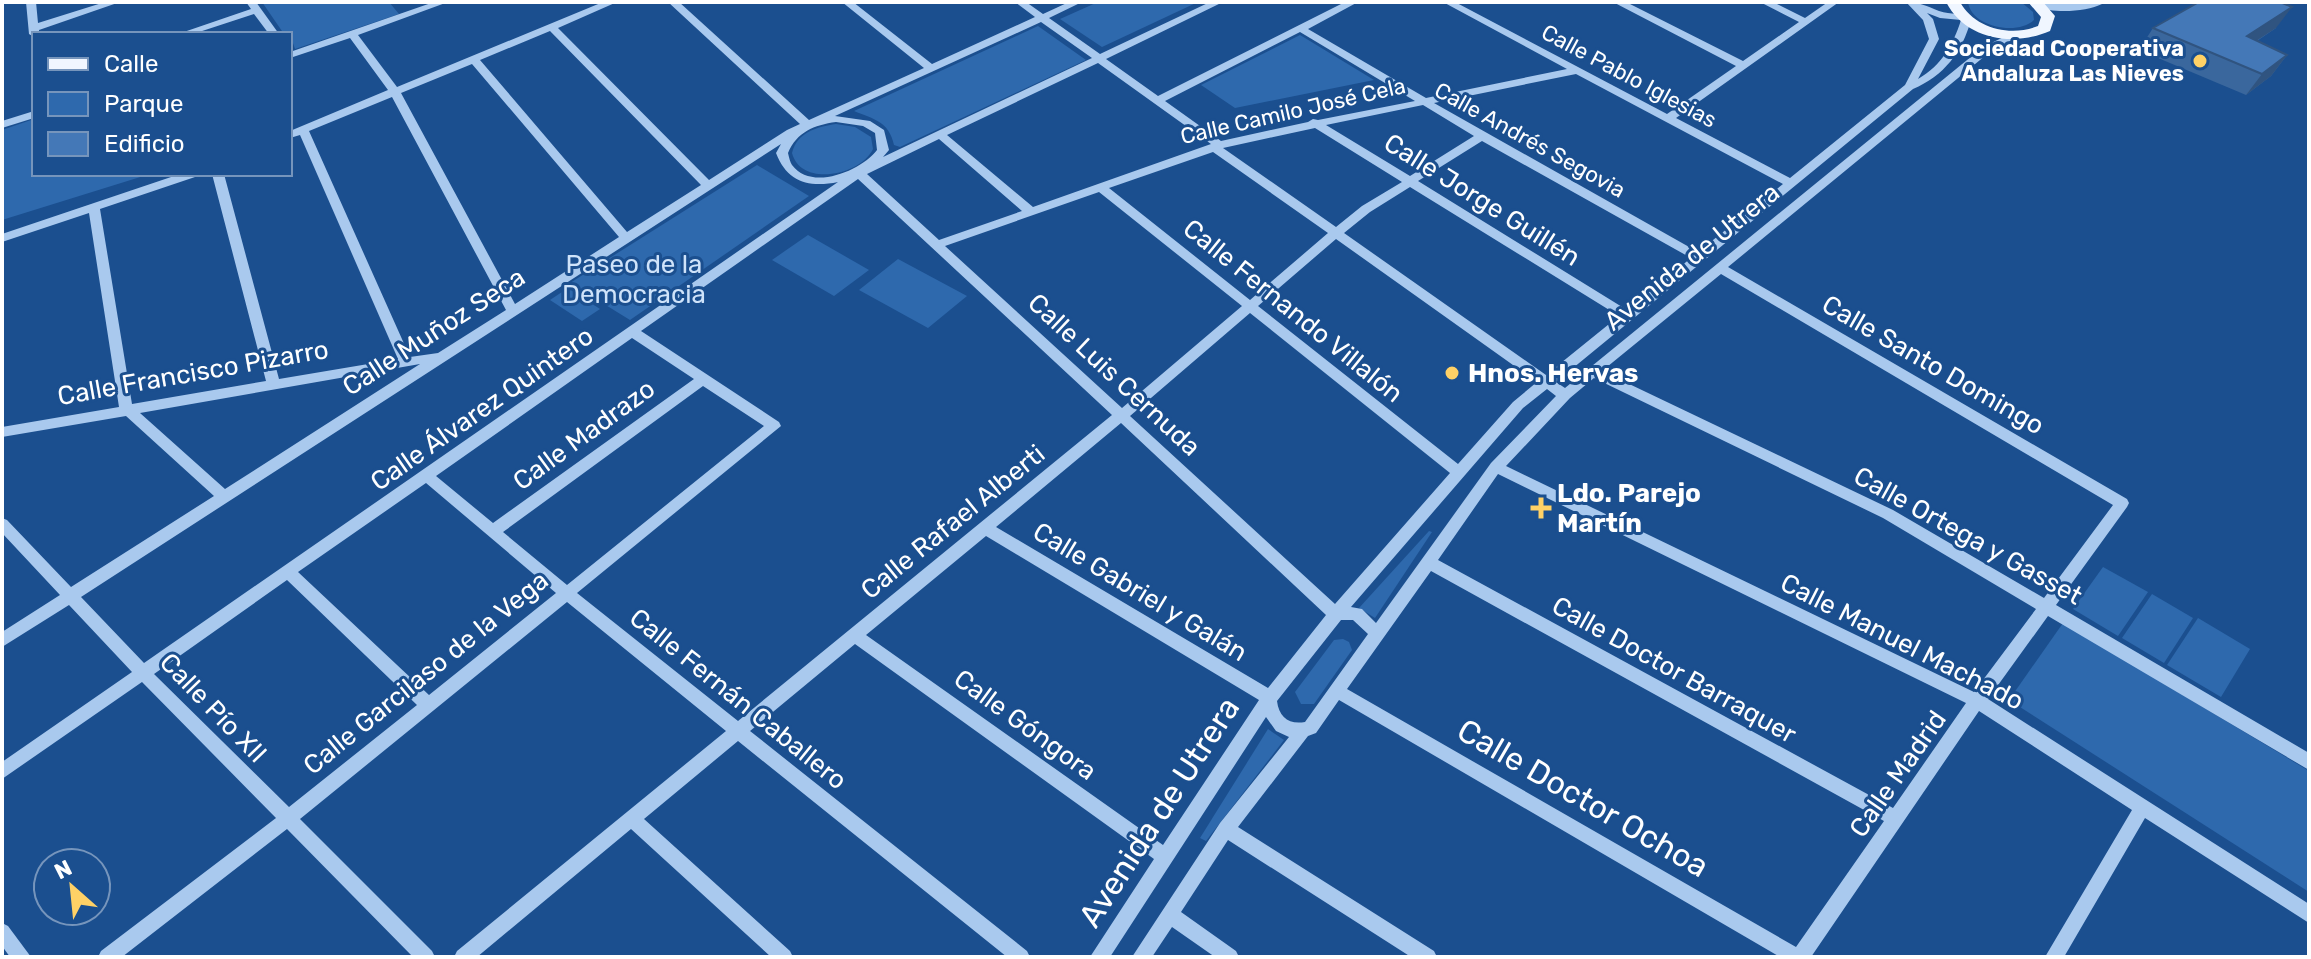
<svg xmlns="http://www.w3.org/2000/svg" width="2311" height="959" font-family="Rubik,sans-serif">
<rect width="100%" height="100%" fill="#1b4f8f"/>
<g fill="#2e69ad">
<path d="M262,2H389L399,14L295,49L290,34H284Z"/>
<path d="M1098,2H1198L1102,47L1060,19Z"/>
<path d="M1968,2H2021L2033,12L2034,20C2017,36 1971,27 1968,2Z"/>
<path d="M1038,26L1086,60L900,147L894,145C889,121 873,119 854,111Z"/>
<path d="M1300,35L1374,80L1235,108L1201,85Z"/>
<path d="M34,119V174H150L2,220V130Z"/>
<path d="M836,124L855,127L871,137L873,149C861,175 801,188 792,153C797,132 817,127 836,124Z"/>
<path d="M757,165L809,196L630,320L570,283Z"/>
<path d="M808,235L869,270L834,296L772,260Z"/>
<path d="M898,259L967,296L928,328L859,290Z"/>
<path d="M568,288L600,309L582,321L550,300Z"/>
<path d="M1429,531L1432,532L1375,618L1359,608Z"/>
<path d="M2103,567L2148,592L2118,636L2073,609Z"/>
<path d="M2152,594L2193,618L2164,663L2122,638Z"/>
<path d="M2198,618L2250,649L2221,697L2167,665Z"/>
<path d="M2063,623L2309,771V892L2009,700Z"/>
<path d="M1343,639L1349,642L1352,650L1314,704H1301L1295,692L1334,640Z"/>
<path d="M1268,729L1284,740L1206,841L1200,838Z"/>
</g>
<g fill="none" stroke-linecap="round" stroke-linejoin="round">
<g fill="#a9c9ee" fill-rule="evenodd">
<path d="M26,2H36L38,23L105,2H120L39,30V34H34V37L29,34Z"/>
<path d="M246,2H256L279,34H269L254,14L193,34H178L251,9Z"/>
<path d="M434,2H448L358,35L397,87L603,2H617L558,28L709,180L787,130L800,124L668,2H679L809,120L924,68L842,2H853L932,64L1035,17L1015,2H1026L1043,14L1069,2H1082L1049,18L1100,54L1210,2H1223L1106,59L1158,96L1345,2H1358L1308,29L1426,98L1567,69L1443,2H1455L1667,114L1736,66L1613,2H1626L1743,61L1799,22L1760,2H1773L1805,18L1828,2H1839L1676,118L1790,178L1905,85L1929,39L1923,20L1906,2C1919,2 1927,6 1939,11C1951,15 1962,12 1971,20C1962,52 1944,76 1913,89L1556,382L1565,388L1983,47L2012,33H2020V37L1991,51L1728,267L2127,499L2129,503L2127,507L2056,605L2309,753V770L2048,616L1988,699L2309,904V923L2145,818L2064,957H2045L2132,810L1979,711L1811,957H1780L1339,700L1316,733L1308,736L1238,827L1434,951L1437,957H1411L1228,840L1181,912L1236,951L1239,957H1215L1172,927L1152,957H1132L1220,823L1289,737L1276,731L1266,717L1110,957H1090L1154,859L855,644L750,731L1027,951L1030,957H1007L738,741L644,819L790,951L793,957H771L631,829L477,957H454L457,951L726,731L567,602L300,819L432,951L435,957H413L287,829L122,957H98L101,951L276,818L142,682L2,779V762L132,672L69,605L2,647V632L60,595L2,533V518L7,520L71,587L214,496L126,416L2,437V427L119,407L89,213L2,242V234L180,174H197L195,177L100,209L132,404L266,381L212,174H224L279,379L398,359L300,135L290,138V131L388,90L350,38L290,58V52ZM1927,13L1940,18L1961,20C1953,45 1942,65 1918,79L1939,39L1933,19ZM1041,22L1092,58L883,157L889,150L884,130L870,121L835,116ZM550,31L701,185L627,232L480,60ZM1300,32L1415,101L1318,120L1313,119L1308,122L1221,141L1165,101ZM1098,63L1211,144L1033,207L947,135ZM472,64L619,237L515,304L401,93ZM1576,74L1783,184L1698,252L1434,103ZM392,97L506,310L438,353L410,357L309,131ZM1423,105L1474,136L1410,176L1326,125ZM836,122L863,126L875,133L877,150C862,170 812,192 792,165C790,162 789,157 788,153C797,132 814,125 836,122ZM1315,128L1402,182L1362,206L1336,227L1223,148ZM939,139L1022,211L939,240L867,174ZM1482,141L1691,258L1627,310L1418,181ZM781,144L776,153C787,182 809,188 838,182L144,663L81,597ZM1213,152L1328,233L1250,300L1109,188ZM858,179L1112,415L738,721L577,593L781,426L779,422L641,331ZM1410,187L1619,316L1546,375L1344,233L1370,212ZM1099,192L1242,306L1122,408L945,246ZM1336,239L1537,382L1513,402L1458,464L1258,306ZM1721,274L2113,505L2044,598L1893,510L1602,371ZM1250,313L1450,473L1335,604L1130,416ZM632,338L694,379L493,523L436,476ZM420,364L225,489L140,413ZM1594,378L1883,518L2036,609L1974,692L1506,466L1570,398ZM703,386L764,426L567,585L503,532ZM1547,389L1556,396L1491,463L1376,623L1362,609L1351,607L1523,408ZM1121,423L1326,615L1268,688L996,527ZM1498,474L1966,703L1893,808L1438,560ZM426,483L556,593L429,695L298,572ZM986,536L1259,700L1163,845L866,635ZM1431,571L1884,821L1796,947L1347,689ZM287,580L417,705L289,807L154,674ZM1341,620H1353L1368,634L1305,722C1289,725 1279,717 1277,701Z"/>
<path d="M2090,2L2102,4C2086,12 2052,14 2036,6C2044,2 2077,4 2090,2Z"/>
<path d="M34,111V118L2,128V121Z"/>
<path d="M2,923L8,926L31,957H10L2,946Z"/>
</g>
<path fill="#f0f6ff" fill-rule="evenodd" d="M1946,2H1960C1975,29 2011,37 2038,26L2041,17L2028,2H2043L2055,16L2050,31C2013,47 1966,40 1946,2Z"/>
</g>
<path fill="#3a679d" d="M2153,28H2276L2257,41L2287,55L2271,76L2246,95L2139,50Z"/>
<g fill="#305480">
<path d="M2292,7L2276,28L2231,57L2247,36Z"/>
<path d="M2287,55L2271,76L2246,95L2262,74Z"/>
</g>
<path fill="#4478b7" stroke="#305480" stroke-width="2" d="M2199,2H2280L2292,7L2247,36L2287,55L2262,74L2153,28Z"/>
<g fill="#ffd166" stroke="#1b4f8f" stroke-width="3">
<circle cx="2200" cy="61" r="8"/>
<circle cx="1452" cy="373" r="8"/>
<path d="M1537 496h8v8h8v8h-8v8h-8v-8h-8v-8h8z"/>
</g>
<g text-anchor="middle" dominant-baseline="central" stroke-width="6" stroke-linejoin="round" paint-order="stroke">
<g font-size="22" font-weight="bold" fill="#fff" stroke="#1b4f8f" text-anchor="end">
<text x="2184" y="48">Sociedad Cooperativa<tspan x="2184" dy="25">Andaluza Las Nieves</tspan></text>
</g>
<g font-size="22" fill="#fff" stroke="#1b4f8f">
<text transform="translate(1629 76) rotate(28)">Calle Pablo Iglesias</text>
<text transform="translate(1293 111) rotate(-13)">Calle Camilo José Cela</text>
<text transform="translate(1530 140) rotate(29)">Calle Andrés Segovia</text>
</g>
<g font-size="26" fill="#fff" stroke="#1b4f8f">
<text transform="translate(1482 200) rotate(32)">Calle Jorge Guillén</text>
<text transform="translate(1692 257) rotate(-39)">Avenida de Utrera</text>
<text transform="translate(1293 311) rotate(39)">Calle Fernando Villalón</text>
<text transform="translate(434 332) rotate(-33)">Calle Muñoz Seca</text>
<text transform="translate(1933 365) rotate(30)">Calle Santo Domingo</text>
<text transform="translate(193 373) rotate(-10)">Calle Francisco Pizarro</text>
<text transform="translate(1114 375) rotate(43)">Calle Luis Cernuda</text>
<text transform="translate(482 409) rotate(-35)">Calle Álvarez Quintero</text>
<text transform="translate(584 435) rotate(-36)">Calle Madrazo</text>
<text transform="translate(953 522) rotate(-39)">Calle Rafael Alberti</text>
<text transform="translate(1968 536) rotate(29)">Calle Ortega y Gasset</text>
<text transform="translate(1140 592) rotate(31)">Calle Gabriel y Galán</text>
<text transform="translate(1902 642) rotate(27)">Calle Manuel Machado</text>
<text transform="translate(1674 670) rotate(29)">Calle Doctor Barraquer</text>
<text transform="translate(426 673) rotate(-39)">Calle Garcilaso de la Vega</text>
<text transform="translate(738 699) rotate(39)">Calle Fernán Caballero</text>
<text transform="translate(213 708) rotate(46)">Calle Pío XII</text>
<text transform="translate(1025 725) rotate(36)">Calle Góngora</text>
<text transform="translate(1898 774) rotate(-55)">Calle Madrid</text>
</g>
<g font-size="26" fill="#cfe3fa" stroke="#1b4f8f">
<text x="634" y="264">Paseo de la<tspan x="634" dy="30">Democracia</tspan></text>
</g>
<g font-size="26" font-weight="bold" fill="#fff" stroke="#1b4f8f" text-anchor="start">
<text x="1468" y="373">Hnos. Hervas</text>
<text x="1557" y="493">Ldo. Parejo<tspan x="1557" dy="30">Martín</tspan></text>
</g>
<g font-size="32" fill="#fff" stroke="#1b4f8f">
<text transform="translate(1583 798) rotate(30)">Calle Doctor Ochoa</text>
<text transform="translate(1159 812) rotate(-57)">Avenida de Utrera</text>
</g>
</g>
<rect width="2311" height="959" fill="none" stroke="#ffffff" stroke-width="8"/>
<rect x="32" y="32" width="260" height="144" fill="#1b4f8f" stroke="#7695bc" stroke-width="2"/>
<rect x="48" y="58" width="40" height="12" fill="#f0f6ff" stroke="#7695bc" stroke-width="2"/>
<text x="104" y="72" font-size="24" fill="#ffffff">Calle</text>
<rect x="48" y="92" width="40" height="24" fill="#2e69ad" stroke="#7695bc" stroke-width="2"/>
<text x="104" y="112" font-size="24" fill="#ffffff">Parque</text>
<rect x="48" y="132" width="40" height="24" fill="#4478b7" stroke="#7695bc" stroke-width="2"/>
<text x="104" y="152" font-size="24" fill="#ffffff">Edificio</text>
<g transform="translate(72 887) rotate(333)"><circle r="38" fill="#1b4f8f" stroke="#7695bc" stroke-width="2"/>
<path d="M0-6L14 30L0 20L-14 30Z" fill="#ffd166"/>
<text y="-12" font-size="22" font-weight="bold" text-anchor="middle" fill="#ffffff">N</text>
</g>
</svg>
